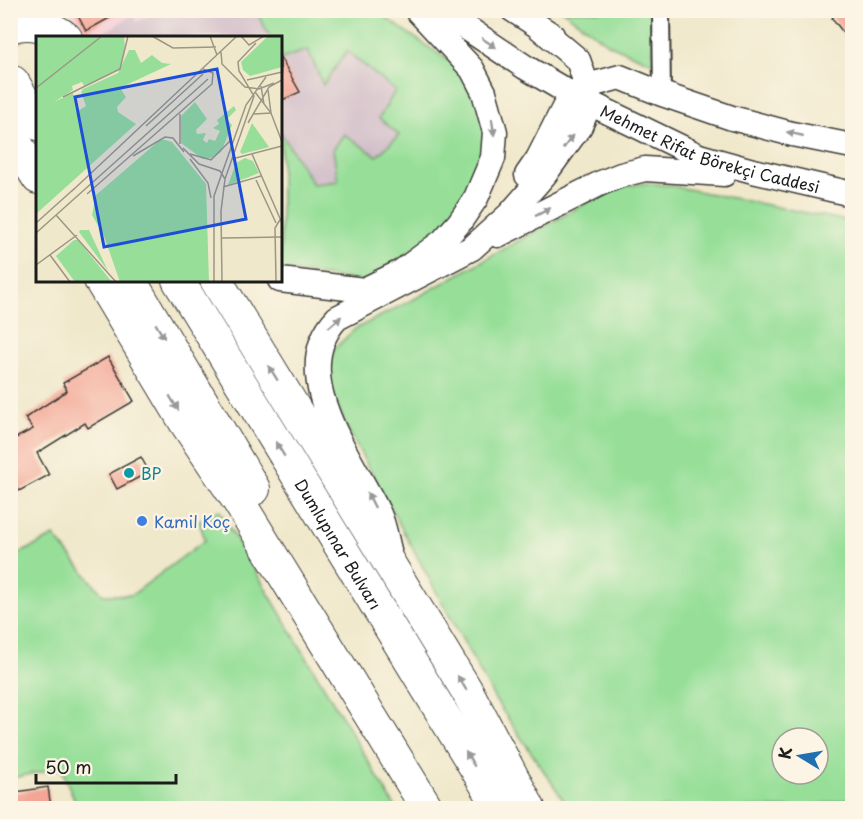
<svg xmlns="http://www.w3.org/2000/svg" width="863" height="819" font-family="'Playpen Sans',sans-serif">
<rect width="100%" height="100%" fill="#fcf5e5"/>
<filter id="ink" filterUnits="userSpaceOnUse"><feTurbulence type="fractalNoise" baseFrequency=".0167" numOctaves="2"/><feDisplacementMap in="SourceGraphic" scale="12" xChannelSelector="R" yChannelSelector="G"/><feConvolveMatrix kernelMatrix="1 2 1 2 8 2 1 2 1" color-interpolation-filters="sRGB"/></filter>
<filter id="wash" filterUnits="userSpaceOnUse"><feTurbulence type="fractalNoise" baseFrequency=".008" numOctaves="4" result="noise"/><feDisplacementMap in="SourceGraphic" scale="24" xChannelSelector="R" yChannelSelector="G"/><feGaussianBlur stdDeviation="1.35" result="paint"/><feColorMatrix in="noise" values="0 0 0 0 0 0 0 0 0 0 0 0 0 0 0 0 0 1.4 0 .05"/><feComposite in="paint" operator="in"/></filter>
<g filter="url(#wash)">
<rect width="100%" height="100%" fill="#f0e8cb"/>
<path fill="#f6cfd7" d="M71,11H159L137,22L133,15L96,38L87,37Z"/>
<g fill="#d1bdc9">
<path d="M159,10L256,11L270,37H96L133,15L137,22Z"/>
<path d="M308,50L323,85L347,51L395,91L400,135L377,156L333,149L338,181L313,184L281,133L280,101L300,92L281,59Z"/>
</g>
<g fill="#97df99" stroke="#5a7e5a" stroke-width="1.5" fill-rule="evenodd">
<path d="M256,11H376L462,70L476,94L490,147L450,224L368,282L281,270V133L313,184L338,181L333,149L344,134L377,156L399,135L379,118L395,91L347,51L323,85L308,50L281,59L280,38L270,37Z"/>
<path d="M563,11H652L653,63L610,45Z"/>
<path d="M649,183L672,186L852,222V799L798,808H569L496,701L348,430L330,389L328,370L333,350L355,329L418,297L586,203L623,186ZM782,738H818V774H782Z"/>
<path d="M219,510L396,808H78L61,768L11,778V558L54,536L103,595H132L205,540L199,521Z"/>
</g>
<g id="blocks">
<g fill="#f3a695">
<path d="M75,10H124L86,31Z"/>
<path d="M841,10H852V44L832,18Z"/>
<path d="M280,57L300,92L280,101Z"/>
<path d="M108,357L134,401L88,428L85,423L37,453L49,475L19,491L10,476V441L33,429L25,418L67,391L63,383Z"/>
<path d="M141,457L149,472L117,489L109,474Z"/>
<path d="M48,787L51,808H10V793Z"/>
</g>
</g>
</g>
<g filter="url(#ink)">
<use href="#blocks" fill-opacity="0" stroke="#3c3b36" stroke-width="1.5"/>
<g fill="none" stroke-linecap="round" stroke-linejoin="round">
<path stroke="#d0c9b1" stroke-width="32" stroke-dasharray="32 16" stroke-linecap="butt" d="M13,10L38,51"/>
<defs>
<path id="street" d="M661,10L662,94"/>
<g id="secondary">
<path id="s1" d="M440,10L525,67L571,94L699,156L753,171L852,194"/>
<path d="M513,10L552,35"/>
<path d="M527,175L538,159L571,94L587,86L620,77L662,94L732,118L792,134L852,146"/>
<path d="M498,235L601,183L621,175L645,169L724,174"/>
<path d="M280,280L364,290L401,272L443,241L459,223L476,198L493,158L495,132L484,92L472,69L417,10"/>
<path d="M389,550C386,538 384,525 379,514C354,461 284,374 337,318L472,248L510,214L545,174L580,126L590,103L587,86L578,60L540,28"/>
</g>
<g id="highway">
<path d="M10,27C28,20 52,26 66,38"/>
<path d="M13,82L38,124"/>
<path d="M10,134L38,178"/>
<path d="M100,280L185,422L239,502L427,808"/>
<path d="M130,280L254,489"/>
<path id="s2" d="M178,280L500,808"/>
<path d="M216,280L467,691L529,808"/>
</g>
</defs>
<use href="#street" stroke="#3c3b36" stroke-width="20"/>
<use href="#secondary" stroke="#3c3b36" stroke-width="27"/>
<use href="#highway" stroke="#3c3b36" stroke-width="34"/>
<use href="#street" stroke="#fff" stroke-width="16"/>
<use href="#secondary" stroke="#fff" stroke-width="24"/>
<use href="#highway" stroke="#fff" stroke-width="32"/>
</g>
<defs><path id="oneway-solid" d="M-6-.8H1V-3.2L6.5 0L1 3.2V.8H-6Z" transform="scale(1.5)"/></defs>
<g fill="#999">
<use href="#oneway-solid" transform="translate(489 43) rotate(33)"/>
<use href="#oneway-solid" transform="translate(493 127) rotate(82)"/>
<use href="#oneway-solid" transform="translate(795 134) rotate(-167)"/>
<use href="#oneway-solid" transform="translate(568 142) rotate(-54)"/>
<use href="#oneway-solid" transform="translate(543 212) rotate(-27)"/>
<use href="#oneway-solid" transform="translate(335 322) rotate(-41)"/>
<use href="#oneway-solid" transform="translate(160 331) rotate(59)"/>
<use href="#oneway-solid" transform="translate(273 373) rotate(-122)"/>
<use href="#oneway-solid" transform="translate(174 403) rotate(59)"/>
<use href="#oneway-solid" transform="translate(280 449) rotate(-121)"/>
<use href="#oneway-solid" transform="translate(371 500) rotate(-117)"/>
<use href="#oneway-solid" transform="translate(462 683) rotate(-121)"/>
<use href="#oneway-solid" transform="translate(470 759) rotate(-121)"/>
</g>
</g>
<circle fill="#0f9aa8" stroke="#fcf5e5" stroke-width="2" cx="129" cy="473" r="6"/>
<circle fill="#3f7fe0" stroke="#fcf5e5" stroke-width="2" cx="142" cy="521" r="6"/>
<g text-anchor="middle" dominant-baseline="central" stroke-width="4.5" stroke-linejoin="round" paint-order="stroke">
<g font-size="16" fill="#1c1c1c" stroke="#fcf5e5">
<text stroke="none"><textPath href="#s1" startOffset="306">Mehmet Rifat Börekçi Caddesi</textPath></text>
<text stroke="none"><textPath href="#s2" startOffset="309">Dumlupınar Bulvarı</textPath></text>
</g>
<g font-size="16" fill="#0d838f" stroke="#fcf5e5" text-anchor="start">
<text x="141" y="473">BP</text>
</g>
<g font-size="16" fill="#366cbe" stroke="#fcf5e5" text-anchor="start">
<text x="154" y="521">Kamil Koç</text>
</g>
</g>
<g transform="translate(36 36)">
<rect width="246" height="246" fill="#f0e8cb"/>
<path d="M0,0H88L89,14L84,33L48,50L46,46L36,50L37,54L18,66L37,57L40,76L50,70L45,56L47,53L82,37L93,14H99L105,27L116,19L126,27L135,28L84,52L90,61L81,71L82,76L100,88L0,178ZM232,0H246V31L214,40L207,34L205,26ZM159,66L171,83L160,94L161,98L170,97L167,104L171,107L173,103L179,105L184,95L177,92L183,88L181,84L198,70L200,74L191,83L196,89L185,116L176,122L167,123L145,107V80ZM216,87L233,111L206,118L204,116ZM125,103L136,106L170,148L173,246H84L68,200L56,179L60,159ZM209,122L217,125L223,137L192,149L200,127ZM44,194H53L72,235L43,196ZM38,204H42L76,246H39L20,220Z" fill="#97df99"/>
<path fill="none" stroke="#9b9685" stroke-width="1.5" d="M116,0L137,12L180,11M174,0L181,19M205,0L213,9L228,0M185,16L186,28L209,51L223,53L238,47M211,44L246,36M225,50L228,68M0,52L66,0M219,56L235,77L246,106M27,61L84,33L92,0M144,78V108M218,78L235,77L232,54M212,87L233,51L246,44M110,90L167,38M147,112L163,128L184,135L189,143L185,175L186,246M154,118L175,124L194,105M216,118L246,187M97,120L129,101L137,102L148,116M154,123L172,147L175,162M196,123L246,110M189,143L218,60L203,35L202,26L220,7M220,144L240,187M187,151L225,140M36,155L201,0M51,158L176,48L177,37L167,33M20,179L80,246M0,187L39,152M0,197L172,43M185,202L246,201M14,219L34,246M0,229L41,199M178,246V160L210,69L230,41M240,246L239,192L245,182"/>
<path fill="#1d4ed8" fill-opacity="0.15" stroke="#1d4ed8" stroke-width="3" d="M181,33L210,183L68,211L39,61Z"/>
<rect width="246" height="246" fill="none" stroke="#1c1c1c" stroke-width="3"/>
</g>
<rect width="863" height="819" fill="none" stroke="#fcf5e5" stroke-width="36"/>
<g transform="translate(800 756) rotate(281)"><circle r="28" fill="#fcf5e5" stroke="#a29e95" stroke-width="1.5"/>
<path d="M0-4.5L10 22L0 15L-10 22Z" fill="#1f6fb2"/>
<text y="-9" font-size="16" font-weight="bold" text-anchor="middle" fill="#1c1c1c">K</text>
</g>
<path d="M36 774v9h140v-9" fill="none" stroke="#1c1c1c" stroke-width="3"/>
<text x="45" y="774" font-size="18" fill="#1c1c1c" stroke="#fcf5e5" stroke-width="4.5" paint-order="stroke">50 m</text>
</svg>
